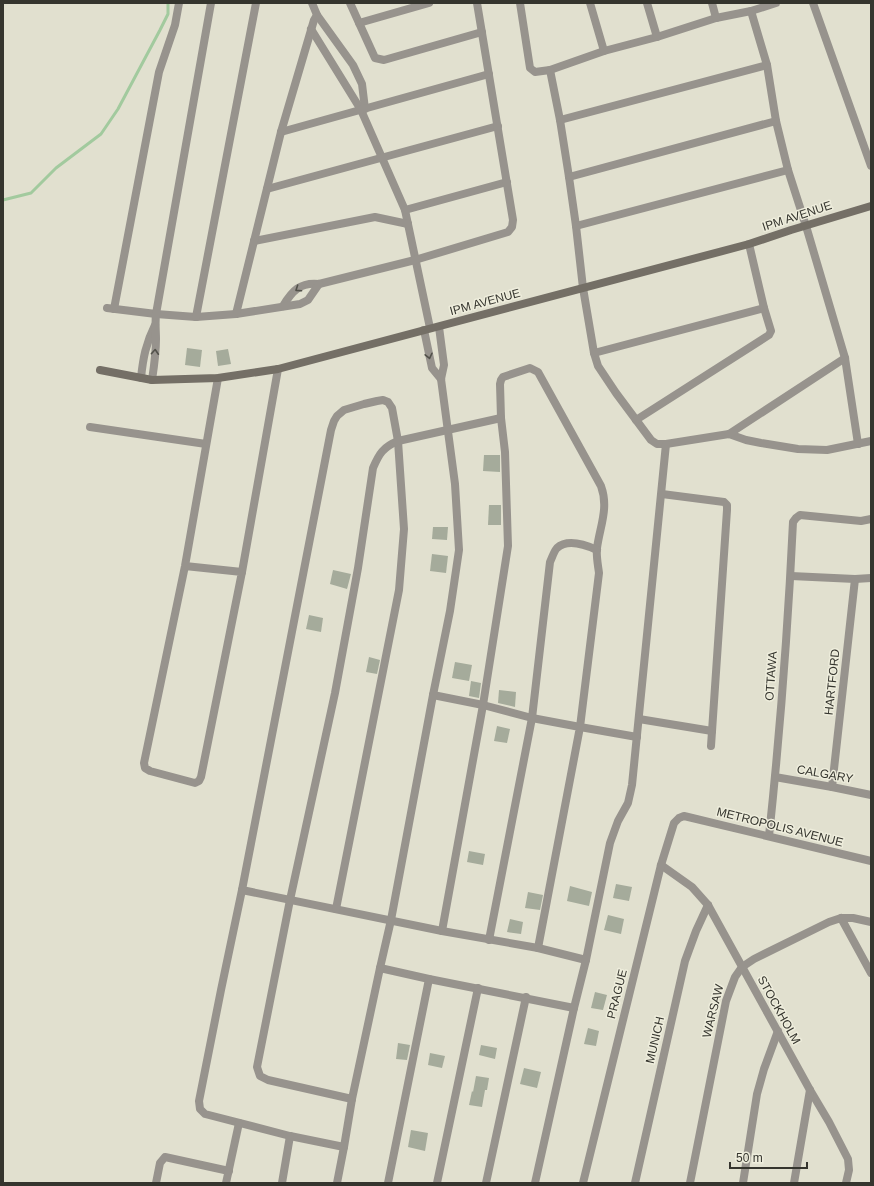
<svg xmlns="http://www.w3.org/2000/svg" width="874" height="1186" font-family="Helvetica,sans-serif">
<rect width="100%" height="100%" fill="#e1e0cf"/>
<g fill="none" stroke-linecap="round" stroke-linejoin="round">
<path stroke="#a2ca9e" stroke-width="3" d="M3,200L31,193L56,168L101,134L118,109L160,30L168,14V3"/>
</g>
<g fill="#a5ab9b">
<path d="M187,348L202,350L200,367L185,365Z"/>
<path d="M228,349L231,364L218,366L216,351Z"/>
<path d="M484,455H500V472L483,471Z"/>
<path d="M489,505H501V525H488Z"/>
<path d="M433,527H448L447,540L432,539Z"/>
<path d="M432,554L448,556L446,573L430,571Z"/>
<path d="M333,570L351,574L347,589L330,584Z"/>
<path d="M309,615L323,618L321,632L306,629Z"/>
<path d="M369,657L380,660L377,674L366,672Z"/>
<path d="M455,662L472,665L469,681L452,678Z"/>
<path d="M471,681L481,683L479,698L469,696Z"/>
<path d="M499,690L516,692L515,707L498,703Z"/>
<path d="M497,726L510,729L507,743L494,741Z"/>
<path d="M469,851L485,854L483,865L467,862Z"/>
<path d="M616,884L632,887L629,901L613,898Z"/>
<path d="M570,886L592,892L589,906L567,901Z"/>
<path d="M528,892L543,895L540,910L525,908Z"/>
<path d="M608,915L624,919L621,934L604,930Z"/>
<path d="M510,919L523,922L521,934L507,932Z"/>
<path d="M595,992L607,995L603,1010L591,1008Z"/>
<path d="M588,1028L599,1031L596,1046L584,1044Z"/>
<path d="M398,1043L410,1045L407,1060L396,1059Z"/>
<path d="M481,1045L497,1048L495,1059L479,1055Z"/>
<path d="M430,1053L445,1056L442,1068L428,1065Z"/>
<path d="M524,1068L541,1072L537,1088L520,1084Z"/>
<path d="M476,1076L489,1078L487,1090H485L482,1107L469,1105L472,1091L473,1092Z"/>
<path d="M411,1130L428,1133L425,1151L408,1147Z"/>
</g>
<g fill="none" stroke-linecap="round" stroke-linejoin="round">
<g stroke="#97938d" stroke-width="8">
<path d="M350,3L375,58L384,60L482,32"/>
<path d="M520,3L530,68L535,72L550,70L604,51L657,37L716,18L751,11L776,3"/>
<path d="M590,3L604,51"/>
<path d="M647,3L657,37"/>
<path d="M712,3L716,18"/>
<path d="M813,3L871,166"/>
<path d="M751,11L767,65L776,121L788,170L806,226L845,358L858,444"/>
<path d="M317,15L353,65L362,84L365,109"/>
<path d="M359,23L429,3"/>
<path d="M311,29L361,110L405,210L430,328"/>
<path d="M550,70L560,120L569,177L576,226L583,288L594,353L598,366L616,393L651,440L657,444H666L729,434L746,440L761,443L798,449L827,450L871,441"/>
<path d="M560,120L767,65"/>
<path d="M281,132L489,74"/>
<path d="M569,177L776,121"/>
<path d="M267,189L498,126"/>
<path d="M405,210L507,182"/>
<path d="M576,226L788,170"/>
<path d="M254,241L375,217L408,224"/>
<path d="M283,306C292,291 300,282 319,284L415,260L508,232L512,227L513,220L477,3"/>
<path d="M107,308L156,314L196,317L236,314L300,304L308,300L319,284"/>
<path d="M114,309L159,72L175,25L179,3"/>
<path d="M236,314L281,132L314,20L317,15L312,3"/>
<path d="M196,317L256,3"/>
<path d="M424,330L432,368L441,379"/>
<path d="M594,353L764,308"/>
<path d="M141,378C143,358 146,343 155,325"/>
<path d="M152,380C154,367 156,353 156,339C156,331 155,323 156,314L211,3"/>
<path d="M636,420L769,335L771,331L764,308L749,244"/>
<path d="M90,427L206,444"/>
<path d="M729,434L845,358"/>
<path d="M662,494L724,502L727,505V510L711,746"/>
<path d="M185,566L242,572L201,777L199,781L195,783L150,771L145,768L144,763L185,566L218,378"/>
<path d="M242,572L278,369"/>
<path d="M791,576L855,579L871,578"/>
<path d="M433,695L483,705L532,718L580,727L538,948"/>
<path d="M639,719L712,731"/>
<path d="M775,777L832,787L871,795"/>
<path d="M832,787L855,579"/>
<path d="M769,836C780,732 788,627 793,522L796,518L800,515L861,521L871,519"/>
<path d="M661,865L692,887L708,905L810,1090L829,1122L848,1159L849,1170L846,1183"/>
<path d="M242,890L442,931L538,948L586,960"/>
<path d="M336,909L399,590L404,529L398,441L392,408L388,402L383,400L377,401L364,404L344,410L337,416L334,421L331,430L242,890L221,990L199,1101L200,1109L205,1114L290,1136L344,1147"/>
<path d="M841,918L871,973"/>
<path d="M442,931L483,705L508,546L505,452L501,418L500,384L501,380L503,377L530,368L538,372L601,486C609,508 600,526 597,548C596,556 598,565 599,573L580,727L637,737"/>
<path d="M489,940L532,718L550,562C552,558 554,551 557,548C568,538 586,545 597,550"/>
<path d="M380,968L429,979L574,1008"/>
<path d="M352,1099L268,1080L260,1076L257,1067L290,900L335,693L358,568L373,468C379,454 383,447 398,441L501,418"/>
<path d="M156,1183L160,1163L165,1157L229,1171"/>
<path d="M226,1183L239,1123"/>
<path d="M282,1183L290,1136"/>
<path d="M337,1183L344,1147L352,1099L380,968L391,920L433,695L450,611L459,550L455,484L441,379L444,365L439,327"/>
<path d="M388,1183L429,979"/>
<path d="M437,1183L478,988"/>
<path d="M486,1183L526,997"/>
<path d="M535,1183L574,1008L586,960L610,843L618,821L628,803L632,785L666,444"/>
<path d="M583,1183L661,865L674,823L679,818L684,816L871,861"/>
<path d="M635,1183L685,961L696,931L708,905"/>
<path d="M690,1183L726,1001L735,977L742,967L754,959L829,922L841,918H853L871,922"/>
<path d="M743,1183L757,1094L764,1069L778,1031"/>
<path d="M794,1183L810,1090"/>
</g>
<path stroke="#746f66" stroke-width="8" d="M100,370L152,380L218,378L278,369L749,244L791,230L871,206"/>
</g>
<defs><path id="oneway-chevron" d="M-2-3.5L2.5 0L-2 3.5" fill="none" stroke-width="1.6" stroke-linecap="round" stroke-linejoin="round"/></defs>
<g stroke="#52514a">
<use href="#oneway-chevron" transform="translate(298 289) rotate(146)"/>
<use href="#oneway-chevron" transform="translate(155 352) rotate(-86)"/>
<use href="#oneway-chevron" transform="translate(429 356) rotate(77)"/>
</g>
<g text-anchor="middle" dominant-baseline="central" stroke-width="3" stroke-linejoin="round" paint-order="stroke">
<g font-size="12" fill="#35352e" stroke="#eeeddc">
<text transform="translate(797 216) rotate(-18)">IPM AVENUE</text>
<text transform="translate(485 302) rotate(-15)">IPM AVENUE</text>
<text transform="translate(771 676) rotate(-86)">OTTAWA</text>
<text transform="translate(832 682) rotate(-84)">HARTFORD</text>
<text transform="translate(825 774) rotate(10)">CALGARY</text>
<text transform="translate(780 827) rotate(14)">METROPOLIS AVENUE</text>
<text transform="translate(617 994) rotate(-76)">PRAGUE</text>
<text transform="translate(779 1010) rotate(61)">STOCKHOLM</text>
<text transform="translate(713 1011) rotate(-76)">WARSAW</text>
<text transform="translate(655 1040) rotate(-77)">MUNICH</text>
</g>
</g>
<rect width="874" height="1186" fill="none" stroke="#35352e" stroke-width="8"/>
<path d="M730 1162v6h77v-6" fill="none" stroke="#35352e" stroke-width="2"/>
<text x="736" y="1162" font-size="12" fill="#35352e" stroke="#eeeddc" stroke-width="3" paint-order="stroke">50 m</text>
</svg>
